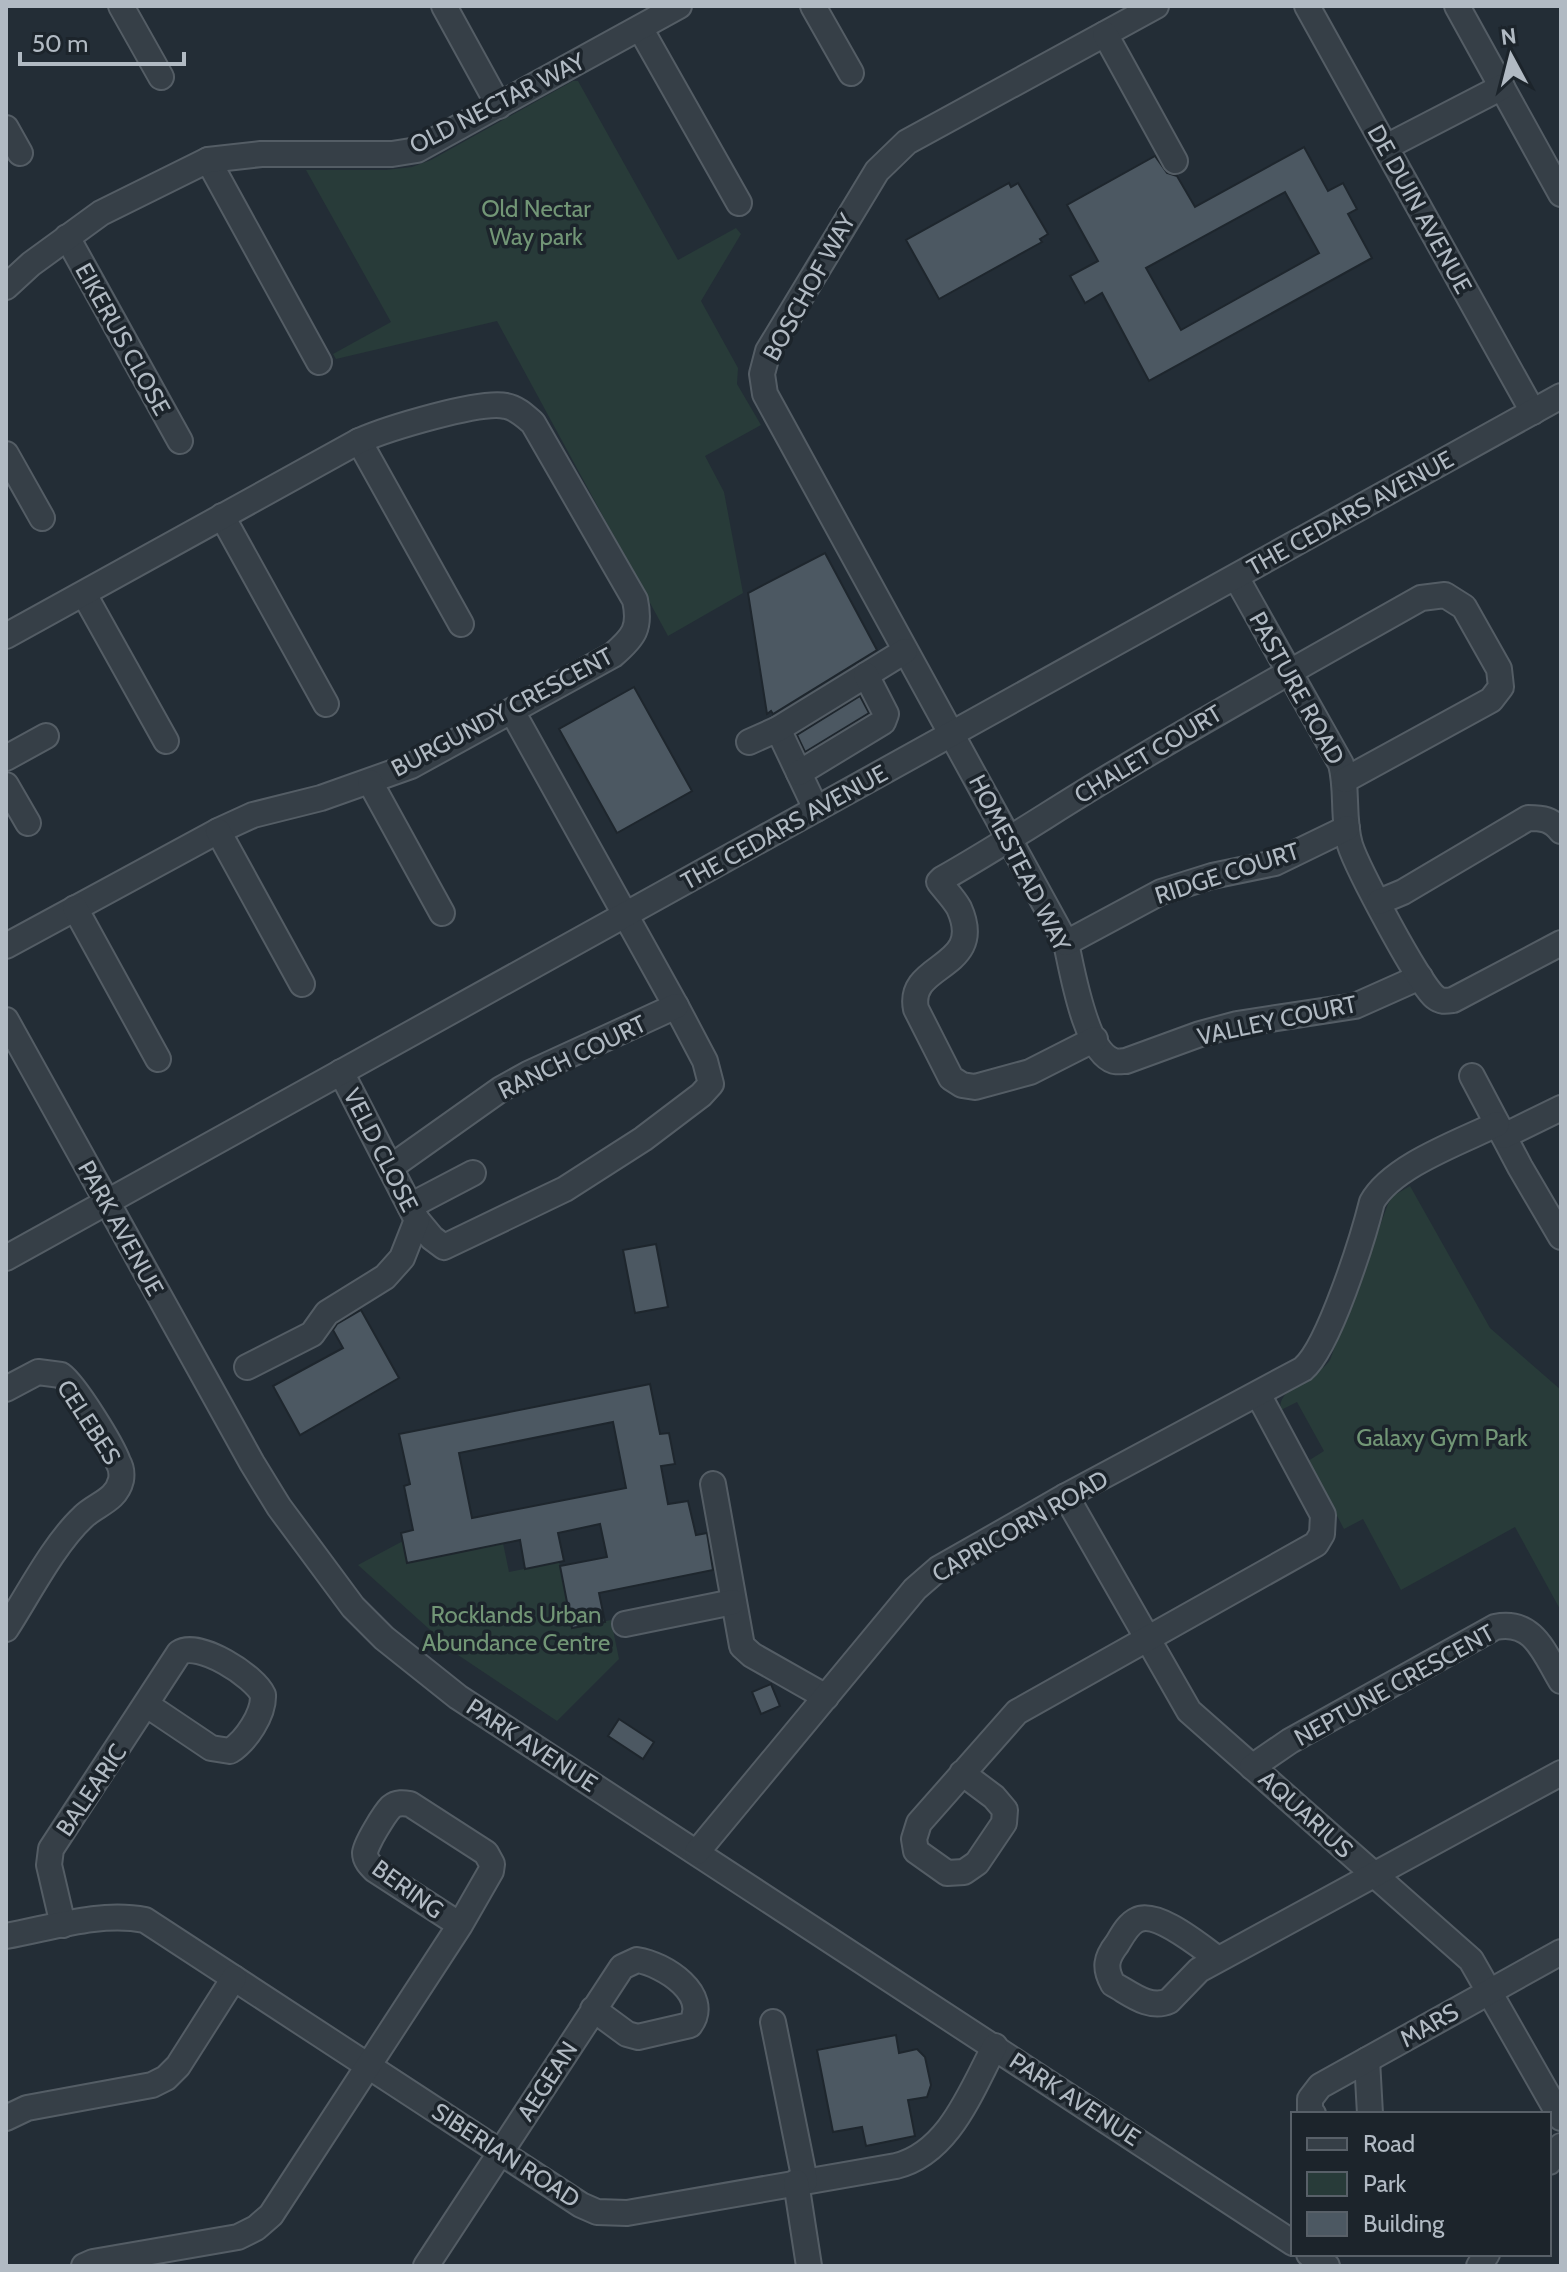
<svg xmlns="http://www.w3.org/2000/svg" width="1567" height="2272" font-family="Cabin,sans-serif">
<rect width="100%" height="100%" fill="#232d36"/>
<g fill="#283b39">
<path d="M573,81H578L678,260L736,228L741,234L701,301L738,368L737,384L761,425L705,456L724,492L743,593L668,636L497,321L336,359L333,354L391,322L306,170H386L412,167L431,160Z"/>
<path d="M1410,1186L1490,1328L1561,1390V1611L1515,1527L1401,1590L1363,1519L1344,1529L1308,1461L1324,1451L1297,1402L1281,1410C1275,1388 1319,1378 1330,1360L1388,1204L1393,1196Z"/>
<path d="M403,1541L503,1543L509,1572L559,1562L572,1628L611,1620L619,1659L557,1721L458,1655L358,1565Z"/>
</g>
<g fill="#4c5862" stroke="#1e262d" stroke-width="2" fill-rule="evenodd">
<path d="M1304,147L1328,191L1343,183L1357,209L1348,214L1372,258L1149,381L1102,293L1085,303L1070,276L1098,261L1067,205L1155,156L1167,173L1177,176L1195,207ZM1285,192L1319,253L1181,330L1146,268Z"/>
<path d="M1009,183L1011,187L1018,183L1048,234L1040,239L1042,242L939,299L906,240Z"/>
<path d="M825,553L877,650L773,714L771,711L767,714L748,593Z"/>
<path d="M634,687L692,791L617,833L559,729Z"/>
<path d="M860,696L869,713L805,752L797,735Z"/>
<path d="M656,1244L668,1307L635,1313L623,1250Z"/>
<path d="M361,1310L399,1378L300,1435L273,1386L343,1348L333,1330L337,1324Z"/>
<path d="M650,1384L660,1434L669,1433L675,1464L661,1466L668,1504L688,1501L696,1535L707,1533L713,1570L599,1593L605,1622L572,1628L560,1566L607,1557L600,1524L558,1533L564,1561L525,1569L520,1540L407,1563L401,1533L413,1530L404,1486L410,1484L399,1434ZM613,1422L626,1488L472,1518L459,1453Z"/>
<path d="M771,1684L780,1706L761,1714L752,1692Z"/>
<path d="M619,1719L654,1742L643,1759L608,1736Z"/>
<path d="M896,2035L899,2053L917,2049L925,2057L931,2085L927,2097L908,2100L915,2136L866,2146L862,2127L833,2132L817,2050Z"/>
</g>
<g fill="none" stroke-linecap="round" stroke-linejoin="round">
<defs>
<g id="minor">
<path d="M121,6L161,77"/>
<path d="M444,6L499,106"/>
<path d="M813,6L851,73"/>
<path d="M1156,6L907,142L877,171L768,351L762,374L765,394L1066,943C1072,969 1085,1052 1114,1061C1116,1062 1124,1061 1126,1061L1200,1034L1237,1024L1355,1006L1420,977"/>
<path d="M1307,6L1533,412"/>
<path d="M1457,6L1561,194"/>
<path d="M640,28L739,203"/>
<path d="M1105,34L1175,161"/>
<path d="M6,128L20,153"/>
<path d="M1386,147L1502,87"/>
<path d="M208,160L319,362"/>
<path d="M67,237L180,441"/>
<path d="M6,287L31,264L101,213L208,160L261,154H392L417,150L679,6"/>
<path d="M359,441L461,624"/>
<path d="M6,454L42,518"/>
<path d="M222,516L326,704"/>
<path d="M1236,577L1341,764C1348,791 1342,818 1350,845C1357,867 1419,985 1435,997C1441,1002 1446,1001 1453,1000L1561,943"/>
<path d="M84,594L166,741"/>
<path d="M6,636L359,441C386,429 480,400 506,406C517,408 525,416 533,423L635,600C641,628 634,637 613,655L411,766L321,798L253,815L218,831L6,946"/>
<path d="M778,729L816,809"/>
<path d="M749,742L778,729L905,651"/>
<path d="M6,758L46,736"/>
<path d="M799,773L883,722L886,714L866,675"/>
<path d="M370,782L442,913"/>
<path d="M6,785L28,823"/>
<path d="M218,831L302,984"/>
<path d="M1379,902L1403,892L1528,818C1543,818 1551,819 1561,831"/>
<path d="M75,908L158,1059"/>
<path d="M1066,943L1161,892L1212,876L1275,863L1347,828"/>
<path d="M6,1020L252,1463L279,1507L353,1607L384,1638L458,1697L1293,2243"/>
<path d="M1095,1039L1030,1072L975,1087L962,1085L951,1078L916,1009C906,962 987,970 959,908C954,899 946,891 939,882L942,879C1004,844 1063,804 1124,768C1222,709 1322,654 1421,598L1445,595L1464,607L1499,669L1501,687L1491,700L1345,780"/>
<path d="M341,1072L417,1220L432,1238L444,1247L565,1189L643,1139L701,1095L711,1084L705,1061L676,1006L512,711"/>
<path d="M1472,1076L1520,1167L1561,1237"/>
<path d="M1504,1136L1561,1108"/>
<path d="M391,1167L501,1089L528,1074L676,1006"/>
<path d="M410,1206L473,1173"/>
<path d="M6,1258L1561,396"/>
<path d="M247,1367L312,1334L327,1313L385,1277L402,1258L417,1220"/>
<path d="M6,1389L38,1372L61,1375C75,1385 112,1445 118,1462C121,1467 122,1474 121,1480C116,1501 96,1504 83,1517C54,1544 28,1595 6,1629"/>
<path d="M713,1484L742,1646L752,1655L826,1697"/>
<path d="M1066,1496L1189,1711L1471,1960L1561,2118"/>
<path d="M625,1624L733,1602"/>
<path d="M1252,1767L1290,1741L1495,1627C1534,1619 1544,1653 1561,1681"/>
<path d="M962,1773L994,1797L1005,1810L1004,1823L977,1863L964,1872L947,1873L916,1851L914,1839L919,1823L1017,1712L1316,1544L1322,1534L1323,1515L1258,1394"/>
<path d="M697,1852L915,1589L938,1569L1066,1496L1303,1369C1329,1347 1363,1238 1372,1202C1392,1166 1460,1142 1497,1124"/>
<path d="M63,1925L49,1865L51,1849L179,1653C198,1640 255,1676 263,1695C264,1714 246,1741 230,1751L211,1748L147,1705"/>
<path d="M6,1936C51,1928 100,1911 145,1920L581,2205L597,2212L627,2213L896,2166C949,2153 971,2091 995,2046"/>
<path d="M1218,1959C1201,1947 1157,1910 1137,1920C1128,1924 1122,1936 1117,1944C1106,1958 1104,1968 1113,1984C1130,1993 1149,2010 1169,2001L1199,1970L1561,1773"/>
<path d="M773,2022L805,2181"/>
<path d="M1367,2060L1370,2114"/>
<path d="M1313,2114L1310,2111V2099L1320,2086L1561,1952"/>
<path d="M6,2118L27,2108L152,2085L166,2078L178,2066L234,1978"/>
<path d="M1549,2162L1561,2146"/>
<path d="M796,2182L809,2266"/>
<path d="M1309,2254L1327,2266"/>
<path d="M84,2266L93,2262L238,2237L256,2228L271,2215L460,1925L491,1871L492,1864L486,1853L410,1804C404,1803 397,1802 391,1807C385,1813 365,1845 365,1853C365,1860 370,1865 375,1870L460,1925"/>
<path d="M426,2266L622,1967L637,1960C664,1964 712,1995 690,2025L638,2037L627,2034L593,2009"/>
<path d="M1479,2266L1487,2254"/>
</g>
</defs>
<use href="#minor" stroke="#545d65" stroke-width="28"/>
<use href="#minor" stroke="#363f47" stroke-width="24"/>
</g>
<g text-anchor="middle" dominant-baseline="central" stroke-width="7" stroke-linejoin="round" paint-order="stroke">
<g font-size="24" fill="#b1bac3" stroke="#1c242b">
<text transform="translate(497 103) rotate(-27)">OLD NECTAR WAY</text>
<text transform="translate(1420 209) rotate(61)">DE DUIN AVENUE</text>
<text transform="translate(809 287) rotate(-61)">BOSCHOF WAY</text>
<text transform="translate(123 339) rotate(61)">EIKERUS CLOSE</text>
<text transform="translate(1350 513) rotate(-29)">THE CEDARS AVENUE</text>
<text transform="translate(1297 688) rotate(61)">PASTURE ROAD</text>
<text transform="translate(502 712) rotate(-28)">BURGUNDY CRESCENT</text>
<text transform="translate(1148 754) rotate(-31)">CHALET COURT</text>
<text transform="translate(784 827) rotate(-29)">THE CEDARS AVENUE</text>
<text transform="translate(1020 863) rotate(63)">HOMESTEAD WAY</text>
<text transform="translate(1227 873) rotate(-18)">RIDGE COURT</text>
<text transform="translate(1277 1020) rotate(-12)">VALLEY COURT</text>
<text transform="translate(572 1057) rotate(-26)">RANCH COURT</text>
<text transform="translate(381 1150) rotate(63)">VELD CLOSE</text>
<text transform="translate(121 1228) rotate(61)">PARK AVENUE</text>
<text transform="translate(89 1422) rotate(57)">CELEBES</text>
<text transform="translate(1020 1526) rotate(-30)">CAPRICORN ROAD</text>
<text transform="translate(1394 1685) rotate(-29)">NEPTUNE CRESCENT</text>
<text transform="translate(532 1745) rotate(33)">PARK AVENUE</text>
<text transform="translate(91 1790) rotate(-56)">BALEARIC</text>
<text transform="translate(1306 1814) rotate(42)">AQUARIUS</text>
<text transform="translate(408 1889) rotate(36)">BERING</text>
<text transform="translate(1429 2025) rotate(-30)">MARS</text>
<text transform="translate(547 2081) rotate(-57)">AEGEAN</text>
<text transform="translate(1075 2099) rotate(33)">PARK AVENUE</text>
<text transform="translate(506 2155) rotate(33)">SIBERIAN ROAD</text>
</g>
<g font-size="24" fill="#729676" stroke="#1c242b">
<text x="536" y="208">Old Nectar<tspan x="536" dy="28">Way park</tspan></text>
<text x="1442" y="1437">Galaxy Gym Park</text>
<text x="516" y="1614">Rocklands Urban<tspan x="516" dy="28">Abundance Centre</tspan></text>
</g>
</g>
<rect width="1567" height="2272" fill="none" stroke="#b1bac3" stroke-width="16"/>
<rect x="1291" y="2112" width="260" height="144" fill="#1c242b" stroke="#586068" stroke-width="2"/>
<rect x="1307" y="2138" width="40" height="12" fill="#363f47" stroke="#586068" stroke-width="2"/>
<text x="1363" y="2152" font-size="24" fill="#b1bac3">Road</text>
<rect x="1307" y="2172" width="40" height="24" fill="#283b39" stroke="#586068" stroke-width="2"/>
<text x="1363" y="2192" font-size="24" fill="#b1bac3">Park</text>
<rect x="1307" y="2212" width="40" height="24" fill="#4c5862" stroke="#586068" stroke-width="2"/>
<text x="1363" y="2232" font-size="24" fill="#b1bac3">Building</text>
<g transform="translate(1511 56) rotate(353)" stroke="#1c242b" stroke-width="6" paint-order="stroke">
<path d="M0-6L14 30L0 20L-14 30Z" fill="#b1bac3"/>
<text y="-12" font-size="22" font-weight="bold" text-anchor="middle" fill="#b1bac3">N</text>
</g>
<path d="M20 52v12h164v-12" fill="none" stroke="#b1bac3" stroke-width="4"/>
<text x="32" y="52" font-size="24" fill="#b1bac3" stroke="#1c242b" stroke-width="6" paint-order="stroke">50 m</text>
</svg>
